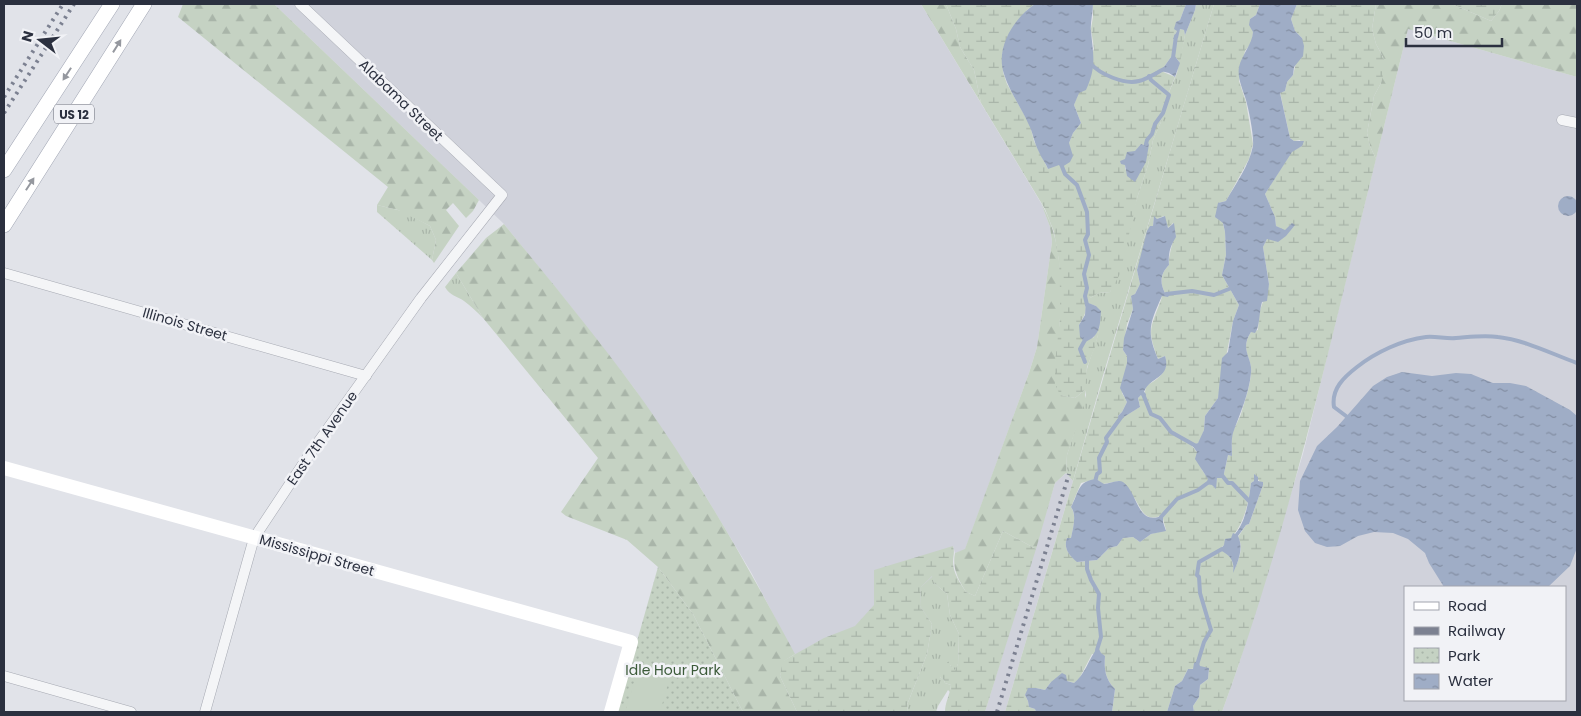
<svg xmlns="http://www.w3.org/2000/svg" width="1581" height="716" font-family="Poppins,sans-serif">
<defs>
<pattern id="grass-tufts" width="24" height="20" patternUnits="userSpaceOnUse" patternTransform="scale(1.25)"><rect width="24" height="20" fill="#c5d2c3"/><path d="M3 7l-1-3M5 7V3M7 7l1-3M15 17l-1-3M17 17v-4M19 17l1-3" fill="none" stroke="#a9b5a9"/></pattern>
<pattern id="forest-firs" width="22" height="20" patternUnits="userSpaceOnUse" patternTransform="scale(1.25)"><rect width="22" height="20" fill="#c5d2c3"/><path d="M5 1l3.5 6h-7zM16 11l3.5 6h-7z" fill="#a9b5a9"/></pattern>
<pattern id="wetland-marsh" width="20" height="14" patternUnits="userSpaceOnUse" patternTransform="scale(1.25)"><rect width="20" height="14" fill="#c5d2c3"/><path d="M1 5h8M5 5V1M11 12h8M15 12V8" fill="none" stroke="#a9b5a9"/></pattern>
<pattern id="park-dots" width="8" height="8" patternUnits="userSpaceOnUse" patternTransform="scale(1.25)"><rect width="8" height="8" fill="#c5d2c3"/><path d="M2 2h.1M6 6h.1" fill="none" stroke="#a9b5a9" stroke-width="1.8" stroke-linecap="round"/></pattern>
<pattern id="water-ripples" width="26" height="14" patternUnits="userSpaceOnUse" patternTransform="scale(1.25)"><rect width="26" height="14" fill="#9fadc6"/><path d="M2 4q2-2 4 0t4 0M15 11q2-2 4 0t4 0" fill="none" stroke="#828da2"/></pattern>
</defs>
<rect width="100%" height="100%" fill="#e1e3e9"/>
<g fill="#d0d2db" fill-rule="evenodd">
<path d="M274,4H921L1041,203L1050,227L1052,242L1037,347L1029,373L965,550L955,553L953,546L907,688L820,704L751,572L694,477L634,388L572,308L504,224Z"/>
<path d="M1408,29L1577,77V712H1222L1238,667L1303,454ZM1405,587H1565V700H1405Z"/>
<path d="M1066,473L1073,481L1005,712H985L1055,483Z"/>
</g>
<g fill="url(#grass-tufts)">
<path d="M1196,4H1214L1102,379L1073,481L1066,473L1067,455L1086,395C1080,373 1096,351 1099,329C1100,322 1097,313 1096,306L1090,304V298L1099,293L1110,292L1138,195L1148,165L1153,140L1161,122L1165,102L1177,73L1185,35L1195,10Z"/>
<path d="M377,205L402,211L430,226L436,240L432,260L377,212Z"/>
<path d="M456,273L483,318C477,312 471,306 464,301C457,296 450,296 445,287Z"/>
<path d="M933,576L934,583L947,594L950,615L959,634L958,664L955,671L950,665V660L940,677L944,680L945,683L951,685L950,692L948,690L938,706L936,712H908L907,705L927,654L932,624L920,606L921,587Z"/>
</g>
<g fill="url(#forest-firs)">
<path d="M183,4H274L479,200L473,211L466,218L453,203L446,210L459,226L434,263L432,260L436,240L430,226L398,210L377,205L388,187L178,17Z"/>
<path d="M921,4H946L956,29L960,47L974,70L981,103Z"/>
<path d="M1376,4H1452L1491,21L1499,11L1502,4H1577V77L1408,29L1376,159L1370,146L1367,133L1374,96L1381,83L1384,59L1376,44L1372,29Z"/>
<path d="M1041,203C1064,242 1062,292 1059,335C1057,357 1051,374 1061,395L1075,398L1085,390V402L1067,455L1066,473L1055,483L1036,549L1003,531L975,596L966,592C958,579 952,568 955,553L965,549L1029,373L1037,347L1052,242L1050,227Z"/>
<path d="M504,224C548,278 593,332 634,388C695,472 746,563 795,654L784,661L780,676L797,712H743L693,614L658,567L627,540L566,516L561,512L598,458L483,318L456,273L486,238Z"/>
</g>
<g fill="url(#wetland-marsh)" fill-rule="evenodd">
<path d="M946,4H1035L1027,10L1002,54L1003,72L1007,84L1030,125L1034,141L1048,169L1069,143L1073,133L1081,123L1074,105L1094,49L1091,29L1093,17V4H1186L1180,20L1176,22L1177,31L1174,38L1180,29L1184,30L1185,35L1180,63L1174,55L1171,57L1161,71L1175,77L1165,102L1161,122L1153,140L1148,165L1138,195L1120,274L1110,292L1099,293L1090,298V304L1085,303C1088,311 1083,318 1079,325L1093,338L1100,327L1095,347L1087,367L1085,390L1075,398L1060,395L1055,384V362L1060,319V291L1059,261L1054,232L1045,209L981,103L974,70L960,47L956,29ZM1141,144L1144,145L1149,144L1148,148L1125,170V165Z"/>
<path d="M1214,4H1260L1256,15L1250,19L1253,32L1252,42L1245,51L1239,81L1246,102L1253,144L1249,159L1226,201L1218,203L1225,232L1226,255L1222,275L1239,305L1233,321L1218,398L1205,416L1204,430L1201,439L1198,443L1192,446L1197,452L1202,470L1215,488L1217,478H1223L1228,455L1232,456C1232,450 1231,443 1232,436C1233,429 1238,422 1241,414C1245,400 1250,387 1251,373C1253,358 1239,351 1251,332L1258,330L1259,313L1269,284L1263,247L1267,239L1285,231L1276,226L1275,217L1265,194L1292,151L1302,146L1300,140L1294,141L1290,138L1280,92L1285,91L1287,82L1293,75L1302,38L1295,31L1291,19L1297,4H1376L1372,29L1376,44L1384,59V71L1381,83L1374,96L1367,133L1370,146L1376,159C1330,344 1288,532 1222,712H1194L1193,706L1199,697L1200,685L1208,679L1209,668L1188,669L1182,681L1175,686L1167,712H1112L1115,689C1105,679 1104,669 1105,656L1092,654L1079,679L1074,683L1067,681L1051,682L1045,690L1036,688L1028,691L1025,695L1028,701L1029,707L1035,709L1036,712H1005C1075,476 1143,240 1214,4ZM1164,216L1168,228L1173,223C1177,237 1168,251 1169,265C1161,273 1159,282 1165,293H1169L1162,296L1161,300C1150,329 1147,330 1158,359L1165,356C1170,371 1158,379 1146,386L1144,398L1141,395L1138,398L1140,407L1120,419L1118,416L1122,412L1127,402L1122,393L1127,363V356L1123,350L1127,324L1133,309L1131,296L1135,294L1140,284L1137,270L1153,226L1154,217L1157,219ZM1254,475L1263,485L1249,524L1246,525L1238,537C1244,547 1239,560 1234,570L1232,559L1222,547C1242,531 1248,509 1251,483L1254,481ZM1096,479L1103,484L1119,481C1124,487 1131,493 1135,499C1142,511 1146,523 1162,515L1166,530L1151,534L1140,542L1133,537L1123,538L1117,546L1109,548L1097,560L1078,562C1070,556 1063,549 1067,538H1071C1073,528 1077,516 1071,507L1081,483Z"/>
<path d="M1452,4H1502L1499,11L1491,21Z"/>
<path d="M1003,531L1036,549L985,712H945C945,702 950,695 951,685L945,683L944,680L940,677L941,671L950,659V665L955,670L958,664L959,634L950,615L947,594L934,583L932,576L921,587L920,606L932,624L927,654L907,705L908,712H797L780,676L783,661L824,638L855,626L874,605V570L953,546C955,553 953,555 953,562C953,573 960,583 966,592L975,596Z"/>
</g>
<path fill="url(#park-dots)" d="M658,567L693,614L743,712H617Z"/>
<path fill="#c5d2c3" d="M640,663L671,673L660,712H625Z"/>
<g fill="url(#water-ripples)">
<path d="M1035,4H1093C1093,13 1090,23 1091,31C1093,55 1097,66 1086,90L1079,93L1074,105L1081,123L1073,133L1069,143L1073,156L1070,162L1062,167L1059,165L1048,169C1046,163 1041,158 1039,152C1034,143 1033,132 1028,123C1021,107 1009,91 1004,74C995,48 1014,18 1035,4Z"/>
<path d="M1186,4H1196L1195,10L1185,35L1184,30L1180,29L1178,38L1173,39L1177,31L1174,29L1176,22L1180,20Z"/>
<path d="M1260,4H1297L1291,19L1295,31L1302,38L1304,46L1303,56L1294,67L1293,75L1287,82L1285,91L1280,93L1290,138L1294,141H1304L1302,146L1292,152L1265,194L1275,217L1276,226L1285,230L1292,223L1295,225L1286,236L1278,242L1267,239L1263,247L1269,284L1267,301L1262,302C1259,311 1260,327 1255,333L1251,332C1239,350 1253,358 1251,373C1249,394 1240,413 1233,433C1231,440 1232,449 1232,456L1228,455L1223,478H1217L1216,489L1212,485L1206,484L1208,479L1195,459L1197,452L1192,445L1198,443L1204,430L1205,416L1218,398L1222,358L1228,352L1233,321L1239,305L1222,275L1226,255L1225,232L1223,223L1215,217L1218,203L1226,201C1236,183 1249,166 1253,146C1254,135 1249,111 1246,100C1243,90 1237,78 1239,67C1242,54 1252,45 1253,32L1249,25L1250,19L1256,15Z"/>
<path d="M1174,55L1180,63L1175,77L1169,73L1161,71L1171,57Z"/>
<path d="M1146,141L1149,144L1146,162L1135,182L1127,176L1125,165L1121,164L1120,161L1125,159L1127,152L1135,151L1141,144L1144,145Z"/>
<circle cx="1568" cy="206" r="10"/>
<path d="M1154,216L1157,219L1165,216L1168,228L1174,223L1176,237C1170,246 1168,254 1169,265C1161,273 1159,282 1165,293L1170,294L1168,297L1162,296C1150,323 1146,331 1158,359L1165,356C1172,378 1149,377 1144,392L1146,394L1145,399L1141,395L1138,398L1140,407L1119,420L1118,416L1122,412L1127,402L1120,388L1127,363V356L1123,350L1124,338L1133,309L1131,296L1135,294L1140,284L1137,270L1147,231L1150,226H1153Z"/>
<path d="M1086,302L1096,306L1101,311C1100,326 1100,336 1085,342L1080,337L1079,325L1085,315Z"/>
<path d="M1402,372L1432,376L1456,373L1471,374L1493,383H1510L1526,386L1570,410L1577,416V548L1570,566L1548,587H1444L1429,563L1425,553L1408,539L1393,533L1374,532L1358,536L1340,546L1327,547L1315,543L1305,531L1298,510L1300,481L1317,446L1337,427L1373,386L1387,377Z"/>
<path d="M1254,474L1258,477V481L1263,482V485L1249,524L1246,525L1238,536C1244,548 1238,562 1233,573C1235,561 1230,555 1220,550L1224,545L1225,539L1231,538L1233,533L1235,534C1246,522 1249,499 1251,483L1254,481Z"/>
<path d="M1096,479L1104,484C1109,484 1118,479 1123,482C1138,492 1137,528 1163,515V522L1166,531L1151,534L1140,542L1133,537L1123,538L1117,546L1109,548L1097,560L1077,562C1070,556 1063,549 1067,538H1071C1073,528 1077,515 1071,507C1079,493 1077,481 1096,479Z"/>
<path d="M1098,647L1101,653L1105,656C1104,669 1105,679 1115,689L1112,712H1036L1035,709L1029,707L1028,701L1025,695L1028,688H1036L1045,690L1051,682L1062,673L1066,675L1067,681L1074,683C1085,675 1089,658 1098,647Z"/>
<path d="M1198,661L1200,666L1209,668L1208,679L1200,685L1199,697L1193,706L1194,712H1167L1175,686L1182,681L1188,669H1193L1194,663Z"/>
</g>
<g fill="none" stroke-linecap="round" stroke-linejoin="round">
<g stroke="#9fadc6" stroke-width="4">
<path d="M1173,58L1176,36"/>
<path d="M1091,64C1100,74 1124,85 1139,81C1147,79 1156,73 1164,69"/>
<path d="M1146,144L1147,140L1152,134L1155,124L1163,113L1169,95L1151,80L1149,76"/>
<path d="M1061,164L1065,174L1077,185L1087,212L1088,234L1085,240L1089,255L1084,274L1087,288L1085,296L1087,305"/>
<path d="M1166,294L1192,291L1214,295L1234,287"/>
<path d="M1085,362L1080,349L1086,338"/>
<path d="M1143,394L1151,414L1160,418L1171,432L1196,446"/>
<path d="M1346,416L1334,407C1331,389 1344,377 1357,367C1376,352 1402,340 1426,337C1436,336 1446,339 1456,338C1470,337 1484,335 1498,337C1525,340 1552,354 1577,363"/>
<path d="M1221,474L1228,483H1232L1251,503"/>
<path d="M1095,482L1097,474L1100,472L1099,458L1107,442L1106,438L1122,416"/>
<path d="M1161,517L1177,499L1198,490L1209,482"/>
<path d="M1087,558V569L1091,580L1099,594L1098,608L1101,637L1097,650"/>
<path d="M1197,665L1204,642L1211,630L1200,593L1199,577L1197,575L1199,562L1222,549"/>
</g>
<defs>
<g id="street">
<path d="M1562,120L1577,123"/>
<path d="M4,273L366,376"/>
<path d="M4,676L131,712"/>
<path d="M205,712L254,538L309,455L421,298L502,195L300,4"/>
</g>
<g id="primary">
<path d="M4,170L112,4"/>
<path d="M4,225L144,4"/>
</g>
</defs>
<use href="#street" stroke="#a7aab3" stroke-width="11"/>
<use href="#primary" stroke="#a1a6b4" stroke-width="16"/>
<use href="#street" stroke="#f4f5f7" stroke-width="10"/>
<path stroke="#fff" stroke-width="14" d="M4,468L631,642L611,712"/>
<use href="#primary" stroke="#fff" stroke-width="15"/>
<g stroke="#7c8191" stroke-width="4" stroke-dasharray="2.5 5" stroke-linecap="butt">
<path d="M4,97L63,4"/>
<path d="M4,113L74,4"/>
<path d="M997,712L1069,474"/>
</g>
</g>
<defs><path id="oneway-solid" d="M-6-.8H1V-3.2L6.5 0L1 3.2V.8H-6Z" transform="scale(1.25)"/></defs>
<g fill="#95989f">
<use href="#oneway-solid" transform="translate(117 46) rotate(-58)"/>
<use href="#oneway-solid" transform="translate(67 74) rotate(123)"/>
<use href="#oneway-solid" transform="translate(30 184) rotate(-57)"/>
</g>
<g text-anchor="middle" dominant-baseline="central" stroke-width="5" stroke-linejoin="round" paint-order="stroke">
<rect fill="#f1f2f6" stroke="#666a76" stroke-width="1" x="54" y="104.5" width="40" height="19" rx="4"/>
<g font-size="12" font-weight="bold" fill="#2b303f">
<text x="74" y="114">US 12</text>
</g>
<g font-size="14" fill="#2b303f" stroke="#f1f2f6">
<text transform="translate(401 100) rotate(44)">Alabama Street</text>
<text transform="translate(185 324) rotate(16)">Illinois Street</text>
<text transform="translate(322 438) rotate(-55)">East 7th Avenue</text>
<text transform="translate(317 555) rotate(16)">Mississippi Street</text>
</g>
<g font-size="14" fill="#3b5a39" stroke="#f1f2f6">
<text x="673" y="670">Idle Hour Park</text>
</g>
</g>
<rect width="1581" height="716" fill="none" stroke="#2b303f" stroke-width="10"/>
<rect x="1404" y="586" width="162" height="115" fill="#f1f2f6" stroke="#a2a4ad"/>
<rect x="1414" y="602" width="25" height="8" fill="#ffffff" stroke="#a2a4ad"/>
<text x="1448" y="611" font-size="15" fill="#2b303f">Road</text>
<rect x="1414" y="627" width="25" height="8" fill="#7c8191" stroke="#a2a4ad"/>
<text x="1448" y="636" font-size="15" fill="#2b303f">Railway</text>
<rect x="1414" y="648" width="25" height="15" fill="url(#park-dots)" stroke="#a2a4ad"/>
<text x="1448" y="661" font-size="15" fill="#2b303f">Park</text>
<rect x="1414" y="674" width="25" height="15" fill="url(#water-ripples)" stroke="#a2a4ad"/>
<text x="1448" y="686" font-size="15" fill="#2b303f">Water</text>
<g transform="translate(40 40) rotate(286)" stroke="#f1f2f6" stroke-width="4" paint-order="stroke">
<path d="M0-4L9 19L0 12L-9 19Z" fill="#2b303f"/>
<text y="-8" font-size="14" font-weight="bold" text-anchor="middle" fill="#2b303f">N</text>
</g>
<path d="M1406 38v8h96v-8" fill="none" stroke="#2b303f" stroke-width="2.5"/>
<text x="1414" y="38" font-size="15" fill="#2b303f" stroke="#f1f2f6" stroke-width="4" paint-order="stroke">50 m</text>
</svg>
